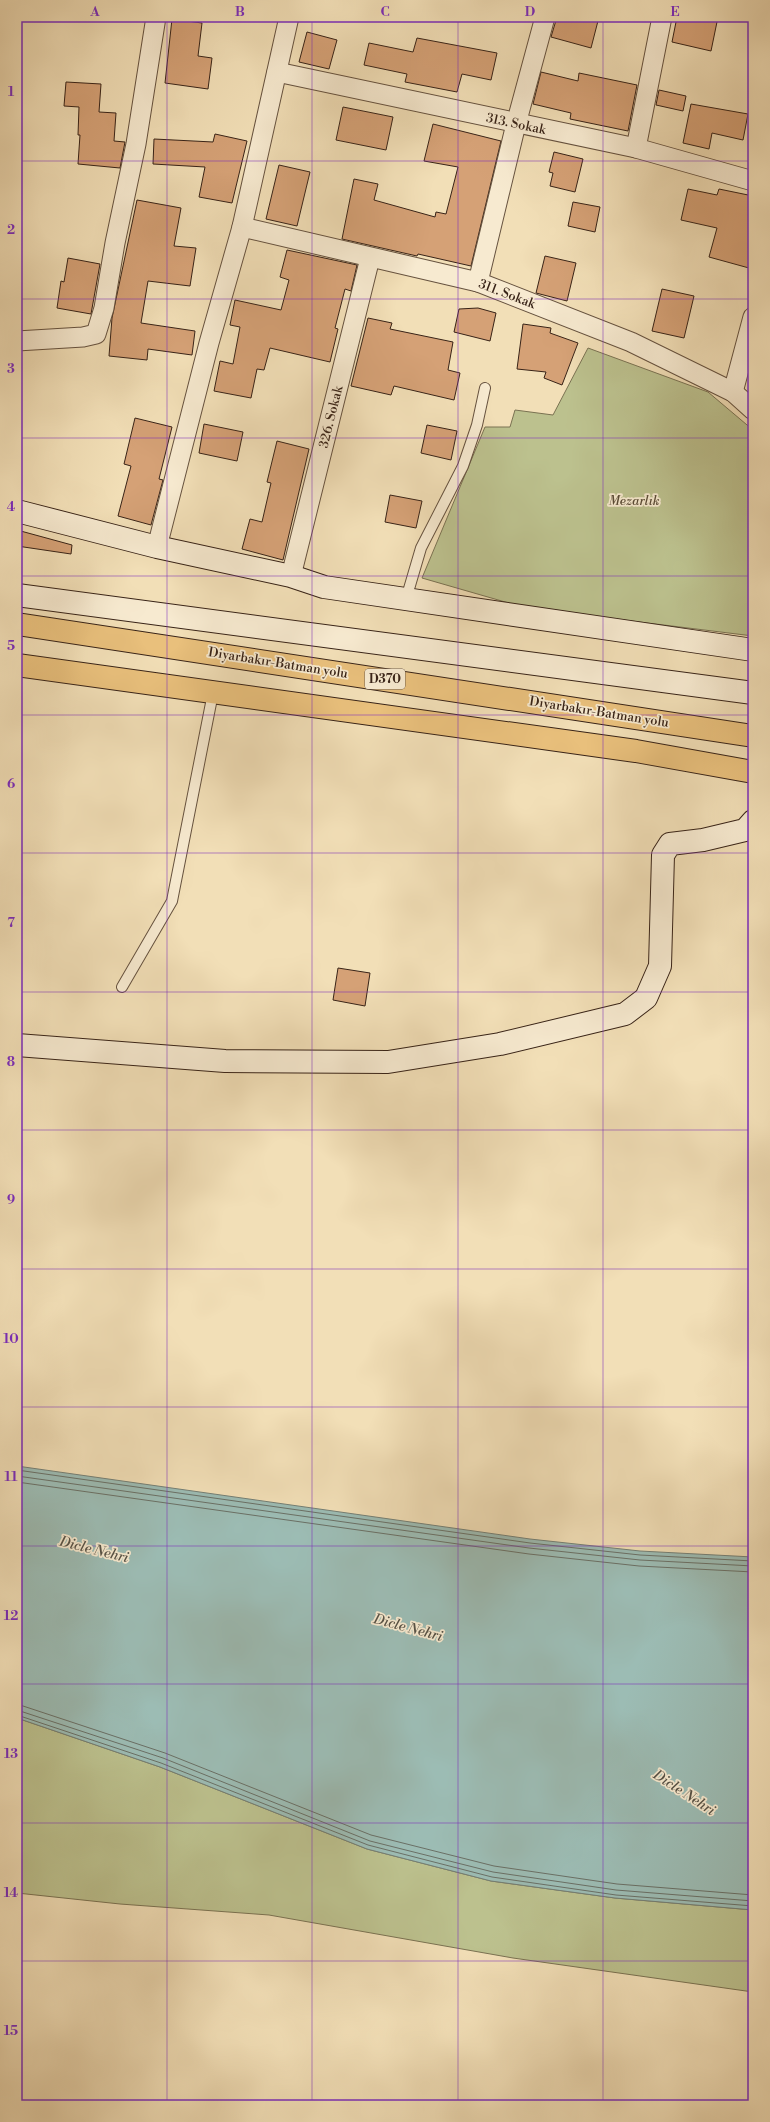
<svg xmlns="http://www.w3.org/2000/svg" width="770" height="2122" font-family="'Libre Bodoni',serif">
<rect width="100%" height="100%" fill="#f2dfb7"/>
<filter id="stains"><feTurbulence type="fractalNoise" baseFrequency=".005" numOctaves="4"/><feColorMatrix values="0 0 0 0 .2 0 0 0 0 .09 0 0 0 0 .02 0 0 0 .5 -.17"/></filter>
<radialGradient id="worn" r=".72"><stop offset=".6" stop-color="#630" stop-opacity="0"/><stop offset="1" stop-color="#630" stop-opacity=".3"/></radialGradient>
<g fill="#bcc18e" stroke="#7a7252">
<path d="M588,348L708,392L753,430V636L526,608L422,578L485,427H510L515,410L553,415Z"/>
<path d="M17,1718L160,1767L367,1849L491,1881L615,1898L753,1910V1992L513,1958L269,1915L120,1904L17,1893Z"/>
</g>
<path fill="#9cbcb4" stroke="#747f75" d="M17,1466L530,1539L640,1551L753,1557V1910L615,1898L491,1881L367,1849L160,1767L17,1718Z"/>
<g fill="none" stroke-linecap="round" stroke-linejoin="round">
<g stroke="#6a7066" stroke-width="1">
<path d="M17,1470L530,1543L640,1555L753,1561"/>
<path d="M17,1476L529,1548L640,1560L753,1566"/>
<path d="M17,1482L529,1554L639,1566L753,1572"/>
<path d="M17,1704L165,1753L371,1835L494,1866L617,1884L753,1895"/>
<path d="M17,1710L163,1758L370,1841L493,1872L616,1890L753,1901"/>
<path d="M17,1715L161,1763L368,1845L492,1877L616,1895L753,1906"/>
</g>
</g>
<g fill="#d5a176" stroke="#382317">
<path d="M557,17H599L591,48L551,37Z"/>
<path d="M677,17H718L711,51L672,42Z"/>
<path d="M172,19L202,23L198,56L212,58L208,89L165,83Z"/>
<path d="M307,32L337,40L329,69L299,62Z"/>
<path d="M417,38L497,53L491,80L462,74L457,92L405,82L407,74L364,65L369,43L413,52Z"/>
<path d="M541,72L578,81L579,73L637,85L628,131L570,119L571,113L533,104Z"/>
<path d="M66,82L101,84L99,112L116,113L114,141L125,142L120,168L78,164L80,135H78L79,107L64,106Z"/>
<path d="M659,90L686,96L683,111L656,105Z"/>
<path d="M691,104L748,114L743,140L712,133L709,149L683,143Z"/>
<path d="M343,107L393,117L386,150L336,140Z"/>
<path d="M433,124L501,141L471,266L418,254L417,256L342,239L354,179L378,184L374,200L435,217L436,212L446,214L458,167L424,161Z"/>
<path d="M215,134L247,141L232,203L199,197L205,167L153,164L154,139L213,142Z"/>
<path d="M554,152L583,159L575,192L550,186L553,173L549,172Z"/>
<path d="M279,165L310,172L297,226L266,219Z"/>
<path d="M688,189L717,195L719,189L753,196V254L749,268L709,257L717,228L681,220Z"/>
<path d="M137,200L181,208L174,246L196,248L190,286L148,281L141,323L195,331L192,355L148,349L147,360L109,356L112,318Z"/>
<path d="M573,202L600,207L595,232L568,226Z"/>
<path d="M287,250L357,265L351,291L345,289L335,328L338,329L330,362L270,348L264,370L257,369L251,398L214,391L220,361L233,364L240,327L230,325L235,300L281,310L289,280L280,277Z"/>
<path d="M545,256L576,263L567,301L536,293Z"/>
<path d="M68,258L100,264L91,314L57,308L61,281L64,282Z"/>
<path d="M662,289L694,296L684,338L652,331Z"/>
<path d="M478,308L496,313L490,341L454,332L459,309Z"/>
<path d="M368,318L392,323L390,329L453,342L448,370L460,373L454,400L394,386L391,395L351,386Z"/>
<path d="M523,324L551,328L550,333L578,343L562,385L544,378L546,372L517,369Z"/>
<path d="M135,418L172,427L159,479L163,480L151,525L118,516L131,466L124,464Z"/>
<path d="M204,424L243,432L237,461L199,453Z"/>
<path d="M427,425L457,431L451,460L421,453Z"/>
<path d="M277,441L309,449L283,560L242,549L250,519L262,522L271,483L267,482Z"/>
<path d="M390,495L422,501L416,528L385,522Z"/>
<path d="M17,530L72,545L71,554L17,546Z"/>
<path d="M338,968L370,973L365,1006L333,1000Z"/>
</g>
<g fill="none" stroke-linecap="round" stroke-linejoin="round">
<defs>
<g id="lane">
<path d="M406,599L421,548L463,466L477,425L485,388"/>
<path d="M122,987L172,901L213,693"/>
</g>
<g id="street">
<path d="M277,72L636,148L753,181"/>
<path d="M636,148L662,17"/>
<path d="M242,227L478,282L631,342L733,392L753,410"/>
<path d="M478,282L516,124L545,17"/>
<path d="M17,341L83,337L96,334L104,308L115,243L136,144L156,17"/>
<path d="M733,392L753,317"/>
<path d="M157,547L209,343L242,227L289,17"/>
<path d="M291,576L370,258"/>
</g>
<g id="secondary">
<path d="M17,511L157,547L291,576L324,587L753,650"/>
<path d="M17,595L753,693"/>
<path d="M17,1045L225,1061L388,1062L500,1044L625,1014L646,998L660,966L663,855L670,844L703,840L745,830L753,821"/>
</g>
<g id="highway">
<path d="M17,624L753,736"/>
<path d="M17,665L636,751L753,772"/>
</g>
</defs>
<use href="#lane" stroke="#66523f" stroke-width="12"/>
<use href="#street" stroke="#66523f" stroke-width="21"/>
<use href="#secondary" stroke="#382317" stroke-width="24"/>
<use href="#highway" stroke="#382317" stroke-width="24"/>
<use href="#lane" stroke="#f7ead0" stroke-width="10"/>
<use href="#street" stroke="#f7ead0" stroke-width="19"/>
<use href="#secondary" stroke="#f7ead0" stroke-width="22"/>
<use href="#highway" stroke="#e9c07c" stroke-width="22"/>
</g>
<path fill="none" stroke="#7b2cbf" stroke-width="1" stroke-opacity="0.55" d="M167,17V2105M312,17V2105M458,17V2105M603,17V2105M17,161H753M17,299H753M17,438H753M17,576H753M17,715H753M17,853H753M17,992H753M17,1130H753M17,1269H753M17,1407H753M17,1546H753M17,1684H753M17,1823H753M17,1961H753"/>
<g text-anchor="middle" dominant-baseline="central" stroke-width="3.5" stroke-linejoin="round" paint-order="stroke">
<rect fill="#f7ead0" stroke="#715f4e" stroke-width="1" x="365" y="669" width="40" height="20" rx="3"/>
<g font-size="12" font-weight="bold" fill="#382317">
<text x="385" y="679">D370</text>
</g>
<g font-size="13" fill="#382317" stroke="#f7ead0">
<text transform="translate(516 124) rotate(12)">313. Sokak</text>
<text transform="translate(507 294) rotate(21)">311. Sokak</text>
<text transform="translate(331 417) rotate(-76)">326. Sokak</text>
<text transform="translate(278 663) rotate(9)">Diyarbakır-Batman yolu</text>
<text transform="translate(599 712) rotate(9)">Diyarbakır-Batman yolu</text>
</g>
<g font-size="13" font-style="italic" fill="#594a35" stroke="#f7ead0">
<text x="634" y="501">Mezarlık</text>
</g>
<g font-size="14" font-style="italic" fill="#565146" stroke="#f7ead0">
<text transform="translate(94 1550) rotate(14)">Dicle Nehri</text>
<text transform="translate(408 1628) rotate(15)">Dicle Nehri</text>
<text transform="translate(684 1793) rotate(33)">Dicle Nehri</text>
</g>
</g>
<rect width="770" height="2122" fill="none" stroke="#f2dfb7" stroke-width="44"/>
<rect x="22" y="22" width="726" height="2078" fill="none" stroke="#7b2cbf" stroke-width="1.5"/>
<g font-size="13" text-anchor="middle" font-weight="bold" fill="#7b2cbf">
<text x="95" y="16">A</text>
<text x="240" y="16">B</text>
<text x="385" y="16">C</text>
<text x="530" y="16">D</text>
<text x="675" y="16">E</text>
<text x="11" y="96">1</text>
<text x="11" y="234">2</text>
<text x="11" y="373">3</text>
<text x="11" y="511">4</text>
<text x="11" y="650">5</text>
<text x="11" y="788">6</text>
<text x="11" y="927">7</text>
<text x="11" y="1066">8</text>
<text x="11" y="1204">9</text>
<text x="11" y="1343">10</text>
<text x="11" y="1481">11</text>
<text x="11" y="1620">12</text>
<text x="11" y="1758">13</text>
<text x="11" y="1897">14</text>
<text x="11" y="2035">15</text>
</g>
<rect width="100%" height="100%" filter="url(#stains)"/>
<rect width="100%" height="100%" fill="url(#worn)"/>
</svg>
